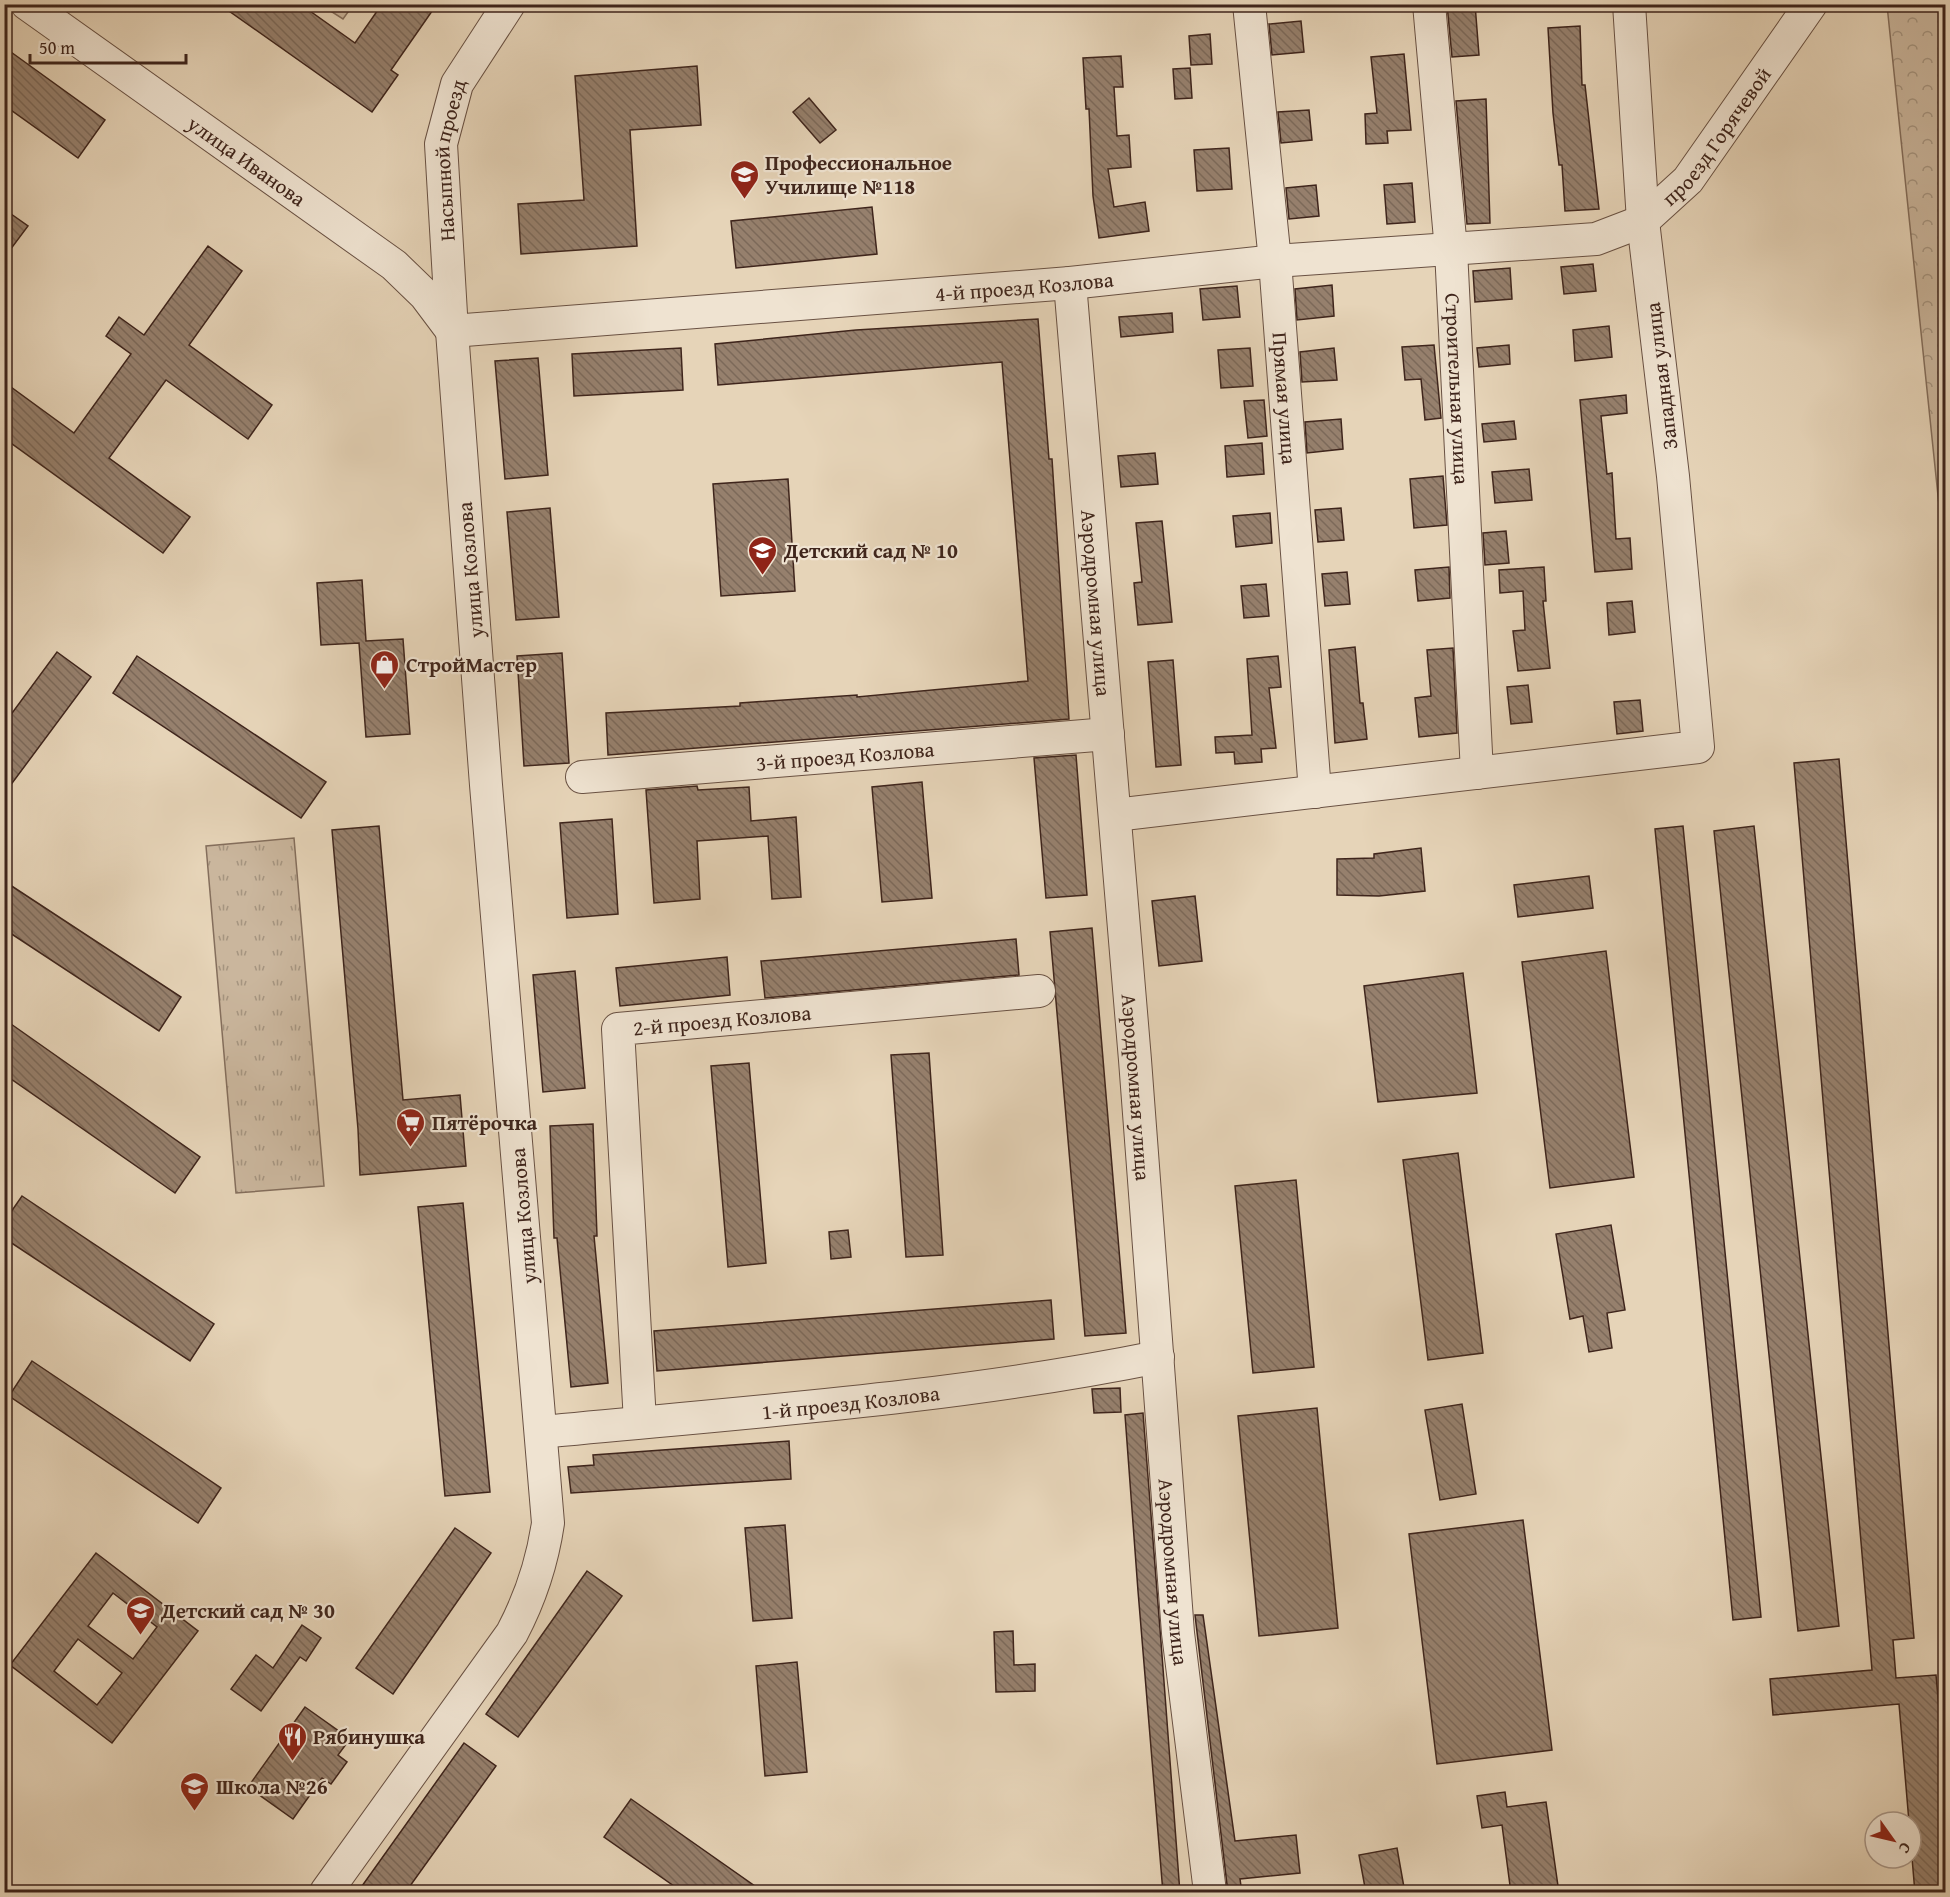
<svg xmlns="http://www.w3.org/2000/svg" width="1950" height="1897" font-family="'Gentium Book Plus',serif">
<defs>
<pattern id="forest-crowns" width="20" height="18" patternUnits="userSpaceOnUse" patternTransform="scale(1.5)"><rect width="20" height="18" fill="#cab69d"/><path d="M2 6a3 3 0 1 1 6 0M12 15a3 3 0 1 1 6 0" fill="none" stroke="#a5947f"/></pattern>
<pattern id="park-tufts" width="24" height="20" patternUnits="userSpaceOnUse" patternTransform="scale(1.5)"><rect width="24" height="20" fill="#cab69d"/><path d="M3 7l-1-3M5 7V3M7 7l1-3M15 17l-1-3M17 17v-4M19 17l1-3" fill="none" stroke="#a5947f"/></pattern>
<pattern id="building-back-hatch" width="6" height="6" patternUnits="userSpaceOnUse" patternTransform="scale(1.5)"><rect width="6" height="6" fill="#96806d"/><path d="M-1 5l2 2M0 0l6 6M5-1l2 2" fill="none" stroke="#7c6959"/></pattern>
</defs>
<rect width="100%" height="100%" fill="#e6d4b8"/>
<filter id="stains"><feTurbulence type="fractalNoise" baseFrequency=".00333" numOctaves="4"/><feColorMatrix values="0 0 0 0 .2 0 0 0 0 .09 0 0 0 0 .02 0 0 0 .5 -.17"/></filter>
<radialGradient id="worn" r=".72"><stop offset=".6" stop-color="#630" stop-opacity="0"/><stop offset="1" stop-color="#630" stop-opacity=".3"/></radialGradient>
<path fill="url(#forest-crowns)" stroke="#846e5c" stroke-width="1.5" d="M1887,5H1945V563Z"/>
<path fill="url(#park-tufts)" stroke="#846e5c" stroke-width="1.5" d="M294,838L324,1186L236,1193L206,846Z"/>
<path fill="#cab69d" stroke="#846e5c" stroke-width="1.5" d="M321,5H353L343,19Z"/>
<g fill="url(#building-back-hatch)" stroke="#3f251c" stroke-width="1.5" fill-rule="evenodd">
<path d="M219,4H300L355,43L382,4H437L391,70L398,75L372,112Z"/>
<path d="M1447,4H1475L1479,55L1452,57Z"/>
<path d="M1301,21L1304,52L1272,55L1269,24Z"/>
<path d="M1580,26L1582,85H1585L1599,209L1565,211L1562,165H1559L1553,113L1548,28Z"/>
<path d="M1210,34L1212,64L1191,65L1189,36Z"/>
<path d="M4,47L105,120L78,158L4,105Z"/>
<path d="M1404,54L1411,130L1387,131L1388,143L1366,144L1365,114L1377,113L1371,57Z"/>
<path d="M1121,56L1123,87H1114L1117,136L1129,135L1131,167L1108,169L1114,207L1145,202L1149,231L1099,238L1093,196L1089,109H1086L1083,58Z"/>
<path d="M697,66L701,125L630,130L637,246L521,254L518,204L584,200L575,76Z"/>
<path d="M1190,68L1192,98L1175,99L1173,69Z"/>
<path d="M809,98L836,130L820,143L793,112Z"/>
<path d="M1486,99L1490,223L1467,224L1456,101Z"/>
<path d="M1309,110L1312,140L1281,143L1278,112Z"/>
<path d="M1229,148L1232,189L1197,191L1194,150Z"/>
<path d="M1412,183L1415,222L1387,224L1384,185Z"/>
<path d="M1316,185L1319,216L1289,219L1286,188Z"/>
<path d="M872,207L877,254L736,268L731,221Z"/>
<path d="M4,209L28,226L4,258Z"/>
<path d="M208,246L242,271L189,345L272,405L248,439L166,380L109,458L190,517L163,553L4,438V382L74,433L131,354L106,336L119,317L144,335Z"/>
<path d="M1593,264L1596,291L1564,294L1561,267Z"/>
<path d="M1510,268L1512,299L1475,302L1473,271Z"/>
<path d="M1332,285L1334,316L1297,320L1295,289Z"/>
<path d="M1237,286L1240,317L1203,320L1200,289Z"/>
<path d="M1172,313L1173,332L1121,337L1119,317Z"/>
<path d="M1038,319L1049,459H1052L1069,719L608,755L606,713L740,706V703L857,695V697L1028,681L1002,362L718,385L715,344L856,330Z"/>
<path d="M1609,326L1612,357L1575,361L1573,330Z"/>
<path d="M1434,345L1441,418L1425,420L1421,379L1405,380L1402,347Z"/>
<path d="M1509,345L1510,364L1479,367L1477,348Z"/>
<path d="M681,348L683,390L574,396L572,354Z"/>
<path d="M1250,348L1253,386L1221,388L1218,350Z"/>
<path d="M1334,348L1337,380L1302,382L1300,352Z"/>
<path d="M538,358L548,475L505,479L495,361Z"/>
<path d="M1626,395L1627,413L1601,416L1607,474L1612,473L1616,539L1630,538L1632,569L1595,572L1580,400Z"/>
<path d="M1264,400L1267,436L1248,438L1244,401Z"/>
<path d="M1341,419L1343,449L1307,453L1305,422Z"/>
<path d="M1514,421L1516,439L1484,442L1482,424Z"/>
<path d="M1262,443L1264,474L1227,477L1225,446Z"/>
<path d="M1155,453L1158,484L1121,487L1118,456Z"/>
<path d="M1529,469L1532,500L1495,503L1492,472Z"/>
<path d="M1443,476L1447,525L1414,528L1410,479Z"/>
<path d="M788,479L795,591L721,596L713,484Z"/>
<path d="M550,508L559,617L516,620L507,512Z"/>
<path d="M1341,508L1344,540L1318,542L1315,510Z"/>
<path d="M1270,513L1272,543L1236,547L1233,516Z"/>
<path d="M1162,521L1172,622L1138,625L1134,583L1142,582L1136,523Z"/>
<path d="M1506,531L1509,563L1485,565L1483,533Z"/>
<path d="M1449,567L1450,598L1418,601L1415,570Z"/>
<path d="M1544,567L1546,601H1543L1550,668L1518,671L1513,631L1525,630L1523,591L1500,593L1499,570Z"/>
<path d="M1347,572L1350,604L1325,606L1322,574Z"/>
<path d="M362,580L366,641L403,639L410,734L366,737L359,643L321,645L317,583Z"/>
<path d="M1266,584L1269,616L1244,618L1241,586Z"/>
<path d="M1632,601L1635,632L1609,635L1607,603Z"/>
<path d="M1355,647L1360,703H1363L1367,739L1335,743L1329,650Z"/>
<path d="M1453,648L1457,733L1419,737L1415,698L1431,696L1427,650Z"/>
<path d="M57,652L91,677L4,794V724Z"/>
<path d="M562,653L569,763L524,766L517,656Z"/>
<path d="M137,656L326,782L301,818L113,693Z"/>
<path d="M1278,656L1281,687L1269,688L1276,748L1261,749L1262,762L1235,764L1234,752L1216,753L1215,737L1252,735L1247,659Z"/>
<path d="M1173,660L1181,765L1156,767L1148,662Z"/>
<path d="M1528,685L1532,722L1511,724L1507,687Z"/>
<path d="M1640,700L1643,731L1617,734L1614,702Z"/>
<path d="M1076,755L1087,895L1046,898L1034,758Z"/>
<path d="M1839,759L1914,1638L1893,1640L1896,1678L1936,1675L1946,1787V1893H1915L1899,1704L1773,1715L1770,1679L1872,1670L1794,763Z"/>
<path d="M922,782L932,898L882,902L872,787Z"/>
<path d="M697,786L698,790L749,787L751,821L796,817L801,897L772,899L768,836L697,841L700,899L654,903L646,790Z"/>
<path d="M612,819L618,914L567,918L560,823Z"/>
<path d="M379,826L403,1100L460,1095L466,1166L360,1175L358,1129L332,830Z"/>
<path d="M1683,826L1761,1617L1733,1620L1655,829Z"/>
<path d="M1754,826L1839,1626L1798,1631L1714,831Z"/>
<path d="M1421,848L1425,891L1379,896L1337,895V859L1374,858V854Z"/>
<path d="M1589,876L1593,908L1518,917L1514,885Z"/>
<path d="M4,881L181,997L159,1031L4,929Z"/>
<path d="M1195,896L1202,961L1159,966L1152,901Z"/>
<path d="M1092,928L1126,1333L1085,1336L1050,932Z"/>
<path d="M1016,939L1019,975L765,998L761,961Z"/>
<path d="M1606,951L1634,1177L1550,1188L1522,962Z"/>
<path d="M727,957L730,995L620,1006L616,968Z"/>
<path d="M575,971L585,1088L543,1092L533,975Z"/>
<path d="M1463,973L1477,1093L1378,1102L1364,986Z"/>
<path d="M11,1024L200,1157L175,1193L4,1074V1034Z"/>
<path d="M929,1053L943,1255L906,1257L891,1055Z"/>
<path d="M749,1063L766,1263L728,1267L711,1066Z"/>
<path d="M593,1124L597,1236H594L608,1383L571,1387L557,1238H554L550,1126Z"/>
<path d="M1458,1153L1483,1353L1428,1360L1403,1160Z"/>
<path d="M1296,1180L1314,1367L1253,1373L1235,1186Z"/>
<path d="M22,1196L214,1324L190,1361L4,1238V1222Z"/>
<path d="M463,1203L490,1492L445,1496L418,1207Z"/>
<path d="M1611,1225L1625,1310L1607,1313L1612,1348L1589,1352L1583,1316L1570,1319L1556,1234Z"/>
<path d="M848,1230L851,1257L831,1259L829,1232Z"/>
<path d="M1051,1300L1054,1339L657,1371L654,1331Z"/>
<path d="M32,1361L221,1488L198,1523L9,1396Z"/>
<path d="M1120,1388L1121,1412L1094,1413L1092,1389Z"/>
<path d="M1462,1404L1476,1494L1440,1500L1425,1410Z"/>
<path d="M1317,1408L1338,1628L1259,1636L1238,1416Z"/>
<path d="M1143,1413L1161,1642L1180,1893H1163L1138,1591L1125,1415Z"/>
<path d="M789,1441L791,1479L571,1493L568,1467L594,1465L593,1455Z"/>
<path d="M1523,1520L1552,1750L1437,1764L1409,1534Z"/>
<path d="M785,1525L792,1618L753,1621L745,1528Z"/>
<path d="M455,1528L491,1553L393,1694L356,1668Z"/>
<path d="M96,1553L198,1631L112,1743L10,1665ZM113,1593L157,1627L133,1659L88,1626ZM78,1639L122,1673L97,1705L54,1671Z"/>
<path d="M587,1571L622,1596L518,1737L486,1714Z"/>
<path d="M1195,1615H1203L1235,1841L1296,1835L1300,1873L1240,1879L1242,1893H1228Z"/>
<path d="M302,1625L321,1638L306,1661L300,1657L261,1711L231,1689L256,1655L273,1668Z"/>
<path d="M1013,1631L1014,1665L1035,1664V1691L996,1692L994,1632Z"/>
<path d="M797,1662L807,1772L765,1776L756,1666Z"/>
<path d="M305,1707L350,1739L338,1755L347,1762L331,1784L322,1778L293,1819L248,1787Z"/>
<path d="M464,1743L496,1766L405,1893H357Z"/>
<path d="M1505,1792L1507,1807L1546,1802L1559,1893H1511L1502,1825L1482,1828L1477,1796Z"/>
<path d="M631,1799L765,1893H684L604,1837Z"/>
<path d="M1397,1848L1405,1893H1366L1359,1855Z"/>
</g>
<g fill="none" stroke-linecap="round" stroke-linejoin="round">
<defs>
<g id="minor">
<path id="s1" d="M27,4L394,265L425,295L452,331"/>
<path id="s2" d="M1249,4L1275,261L1315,792"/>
<path id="s3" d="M1429,4L1451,250L1477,773"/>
<path id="s4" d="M1070,283L1135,1060L1178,1633L1210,1892"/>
<path id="s5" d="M452,331L1070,283L1275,261L1596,239L1643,221L1688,180L1811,4"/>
<path id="s6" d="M582,777L1108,734"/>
<path d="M1115,815L1698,747L1673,476L1643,221L1629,4"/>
<path id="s7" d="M640,1422L618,1029L1039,991"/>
<path id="s8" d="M542,1432C748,1412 956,1398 1158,1357"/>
<path id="s9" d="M326,1892L512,1633C531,1597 542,1564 548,1523L486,785L452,331L441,144L457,84L509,4"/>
</g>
</defs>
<use href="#minor" stroke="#695143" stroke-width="34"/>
<use href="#minor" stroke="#efe3d1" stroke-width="32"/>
</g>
<defs>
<symbol id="university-pin" viewBox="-11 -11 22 30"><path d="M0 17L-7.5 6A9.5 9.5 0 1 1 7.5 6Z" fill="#8f2418" stroke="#efe3d1"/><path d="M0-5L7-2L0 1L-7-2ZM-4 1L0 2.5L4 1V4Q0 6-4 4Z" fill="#fff"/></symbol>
<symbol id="school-pin" viewBox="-11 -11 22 30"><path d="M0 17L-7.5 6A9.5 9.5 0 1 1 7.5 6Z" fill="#8f2418" stroke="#efe3d1"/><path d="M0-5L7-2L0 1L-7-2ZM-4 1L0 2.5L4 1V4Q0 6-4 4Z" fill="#fff"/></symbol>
<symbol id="shop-pin" viewBox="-11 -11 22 30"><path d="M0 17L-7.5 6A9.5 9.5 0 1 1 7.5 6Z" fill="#8f2418" stroke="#efe3d1"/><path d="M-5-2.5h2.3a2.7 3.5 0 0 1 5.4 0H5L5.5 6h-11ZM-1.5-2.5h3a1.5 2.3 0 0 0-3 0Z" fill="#fff"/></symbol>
<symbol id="supermarket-pin" viewBox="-11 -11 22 30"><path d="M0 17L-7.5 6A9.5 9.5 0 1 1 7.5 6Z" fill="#8f2418" stroke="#efe3d1"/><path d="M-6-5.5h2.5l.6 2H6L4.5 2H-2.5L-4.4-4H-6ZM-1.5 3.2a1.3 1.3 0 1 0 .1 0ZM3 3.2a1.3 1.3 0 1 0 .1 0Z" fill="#fff"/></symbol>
<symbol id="restaurant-pin" viewBox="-11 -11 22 30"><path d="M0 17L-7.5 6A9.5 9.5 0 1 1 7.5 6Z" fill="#8f2418" stroke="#efe3d1"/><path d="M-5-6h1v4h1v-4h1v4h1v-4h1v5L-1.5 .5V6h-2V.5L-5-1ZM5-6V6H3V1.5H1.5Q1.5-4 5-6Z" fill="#fff"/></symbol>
</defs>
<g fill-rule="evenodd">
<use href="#university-pin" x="728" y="158" width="33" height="45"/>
<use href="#school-pin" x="746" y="534" width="33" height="45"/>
<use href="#shop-pin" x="368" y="648" width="33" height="45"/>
<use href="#supermarket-pin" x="394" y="1106" width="33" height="45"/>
<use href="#school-pin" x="124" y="1594" width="33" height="45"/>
<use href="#restaurant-pin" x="276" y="1720" width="33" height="45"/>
<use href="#school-pin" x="178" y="1770" width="33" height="45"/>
</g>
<g text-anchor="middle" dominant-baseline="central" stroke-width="4.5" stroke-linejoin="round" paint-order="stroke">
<g font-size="21" fill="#3f251c" stroke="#efe3d1">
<text stroke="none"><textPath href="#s5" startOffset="1311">проезд Горячевой</textPath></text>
<text stroke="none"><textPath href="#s1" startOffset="270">улица Иванова</textPath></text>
<text stroke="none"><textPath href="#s9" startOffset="1803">Насыпной проезд</textPath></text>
<text stroke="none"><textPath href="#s5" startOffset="574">4-й проезд Козлова</textPath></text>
<text transform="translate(1661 376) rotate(-97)">Западная улица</text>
<text stroke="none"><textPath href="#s3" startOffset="386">Строительная улица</textPath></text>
<text stroke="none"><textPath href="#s2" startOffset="396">Прямая улица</textPath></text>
<text transform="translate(470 570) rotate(-95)">улица Козлова</text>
<text stroke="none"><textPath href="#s4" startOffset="321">Аэродромная улица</textPath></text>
<text stroke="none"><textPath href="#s6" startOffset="264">3-й проезд Козлова</textPath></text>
<text stroke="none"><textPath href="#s7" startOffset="498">2-й проезд Козлова</textPath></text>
<text stroke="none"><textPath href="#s4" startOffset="807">Аэродромная улица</textPath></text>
<text transform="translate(523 1216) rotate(-95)">улица Козлова</text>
<text stroke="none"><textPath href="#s8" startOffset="310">1-й проезд Козлова</textPath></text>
<text stroke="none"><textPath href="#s4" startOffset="1293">Аэродромная улица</textPath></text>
</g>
<g font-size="21" font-weight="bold" fill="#3f251c" stroke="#efe3d1" text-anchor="start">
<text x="765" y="162">Профессиональное<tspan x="765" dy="24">Училище №118</tspan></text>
<text x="784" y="550">Детский сад № 10</text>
<text x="406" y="664">СтройМастер</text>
<text x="432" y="1122">Пятёрочка</text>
<text x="161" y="1610">Детский сад № 30</text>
<text x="313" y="1736">Рябинушка</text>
<text x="216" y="1786">Школа №26</text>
</g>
</g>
<rect width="1950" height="1897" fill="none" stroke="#e6d4b8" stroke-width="24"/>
<rect x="6" y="6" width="1938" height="1885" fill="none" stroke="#3f251c" stroke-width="3"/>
<rect x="12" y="12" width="1926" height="1873" fill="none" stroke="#3f251c" stroke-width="1.5"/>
<g transform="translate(1893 1840) rotate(124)"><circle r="28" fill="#efe3d1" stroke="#a99789" stroke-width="1.5"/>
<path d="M0-4.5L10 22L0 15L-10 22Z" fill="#8f2418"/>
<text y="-9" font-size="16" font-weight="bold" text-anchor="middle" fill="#3f251c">С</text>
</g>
<path d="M30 54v9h156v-9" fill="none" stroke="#3f251c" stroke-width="3"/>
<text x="39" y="54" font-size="18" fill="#3f251c" stroke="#efe3d1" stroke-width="4.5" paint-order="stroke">50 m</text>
<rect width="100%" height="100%" filter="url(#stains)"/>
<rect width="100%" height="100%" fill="url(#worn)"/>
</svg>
